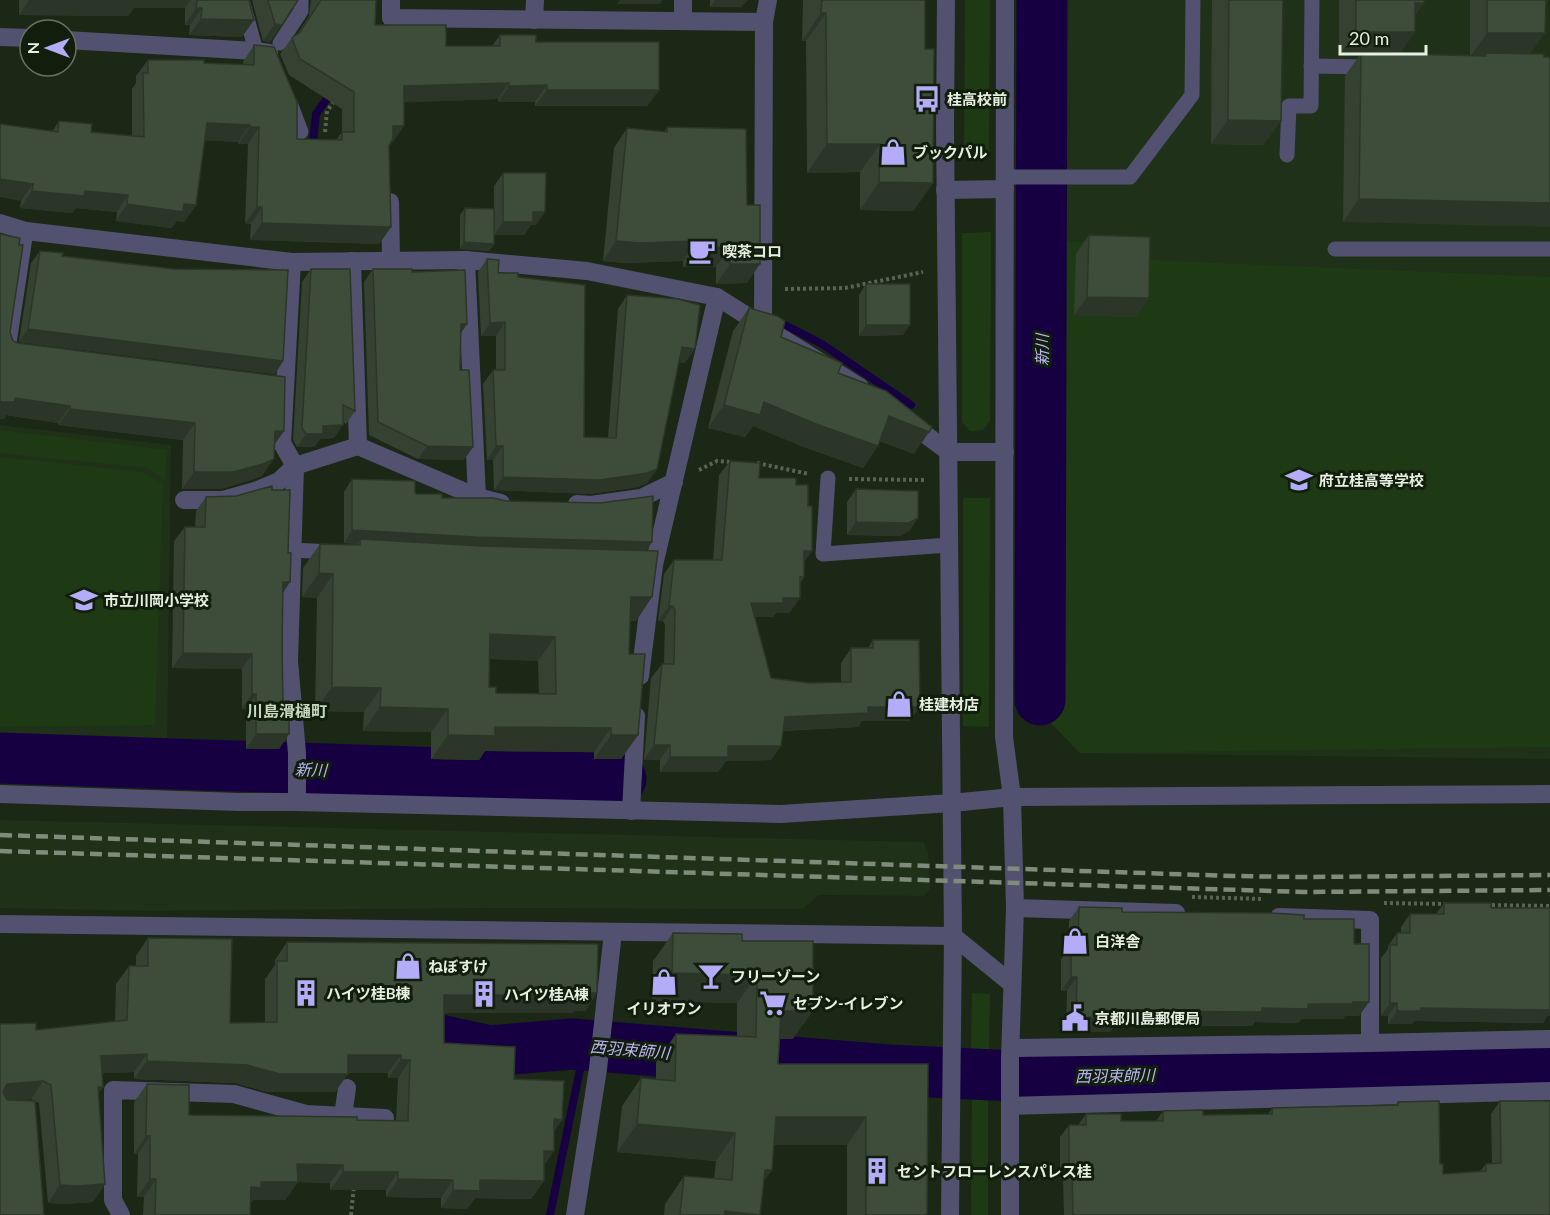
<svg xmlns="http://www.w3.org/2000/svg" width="1550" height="1215" font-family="Lato,'Noto Sans JP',sans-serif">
<rect width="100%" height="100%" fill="#1a2815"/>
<g fill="#1f3119">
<path d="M1052,0H1550V759L1080,753L1046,718Z"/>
<path d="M0,425L171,445L167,755L0,754Z"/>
<path d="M0,820L923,842L928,852L930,889L924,896L819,895L803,909L489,908L153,911L0,908Z"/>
</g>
<g fill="#1e3a14">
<path d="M965,0H990L989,154L982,160H971L964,153Z"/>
<path d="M991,232L990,421L983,430L970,431L962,422V233Z"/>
<path d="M1136,241L1147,260L1550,277V747L1080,753L1046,718L1051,242Z"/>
<path d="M0,430L167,450L165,480L148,468L0,453Z"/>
<path d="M0,457L142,472L163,484L155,725L0,727Z"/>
<path d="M963,498H990L989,727L963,726Z"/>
<path d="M972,993L990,994L989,1054L971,1053Z"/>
<path d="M972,1092H988V1215H971Z"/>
</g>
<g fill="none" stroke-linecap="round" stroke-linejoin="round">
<g stroke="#170042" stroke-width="8">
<path d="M312,150L316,114L333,90"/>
<path d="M779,322L822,344L911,405"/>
<path d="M550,1215L585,1045"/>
</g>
<g stroke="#170042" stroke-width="51">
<path d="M1040,700L1042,0"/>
<path d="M0,758L621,779"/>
<path d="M376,1030L391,1029L489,1051L572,1044L889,1070L1037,1077L1550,1065"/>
</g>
<g stroke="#586554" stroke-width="4" stroke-dasharray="3 3" stroke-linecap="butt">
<path d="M325,132L327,111L335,100"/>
<path d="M785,289L845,288L923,272"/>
<path d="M757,463L809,474"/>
<path d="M699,470L717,461L732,462"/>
<path d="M849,479L925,480"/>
<path d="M1192,897L1263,899"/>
<path d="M1384,903L1446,904"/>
<path d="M1486,905L1550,906"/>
<path d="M351,1215L354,1186"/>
</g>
<g stroke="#535170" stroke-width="15">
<path d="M242,0L256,51"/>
<path d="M280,43L301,11V0"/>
<path d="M1311,66L1371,67"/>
<path d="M290,103L301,132"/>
<path d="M1287,155L1289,106H1311L1312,0"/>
<path d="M1005,177H1130L1192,95L1193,0"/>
<path d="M1335,249H1550"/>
<path d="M11,350H8L26,231"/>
<path d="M828,478L823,554L949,545"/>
<path d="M292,550L333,552"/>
</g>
<g stroke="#535170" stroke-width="18">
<path d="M391,0V18L764,22"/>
<path d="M534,20L535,0"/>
<path d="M683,21V0"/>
<path d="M0,37L30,38"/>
<path d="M66,40L256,51L269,53"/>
<path d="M390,202L391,260"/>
<path d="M0,223L26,231L292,262L466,260L587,271L717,297L860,387"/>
<path d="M466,260L477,497"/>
<path d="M352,261L358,446"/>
<path d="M292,262L282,443L295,466L289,661L297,753V802"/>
<path d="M763,324L764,22L768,0"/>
<path d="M907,421L949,452H1005"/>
<path d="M184,500H223L255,491L279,481L295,466L358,446L477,497L501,503"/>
<path d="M577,504L591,505L641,498L674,482"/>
<path d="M640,676L654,565L717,297"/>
<path d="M631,811L636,716"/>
<path d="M1015,908L1176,913"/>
<path d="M1279,917L1370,920V1043"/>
<path d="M1011,1048L1370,1043L1550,1039"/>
<path d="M1010,1106L1550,1091"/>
<path d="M343,1116L347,1088"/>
<path d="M121,1215L113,1200V1090L234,1094L306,1114L385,1118"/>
<path d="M575,1215L598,1069L613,932"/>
</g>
<g stroke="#535170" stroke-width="18">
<path d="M946,0L945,128L953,936L950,1215"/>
<path d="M1005,0L1004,737L1012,797L1015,908L1010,1059V1215"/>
<path d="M945,190L1005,189"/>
<path d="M0,794L239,802H297L781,814L952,803L1012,797L1550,794"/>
<path d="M0,924L953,936L1012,984"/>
</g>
<g stroke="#7f8b7b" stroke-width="4.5" stroke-dasharray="12 6" stroke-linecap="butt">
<path d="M0,835L1233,876L1303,877L1550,875"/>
<path d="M0,851L1304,892L1550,890"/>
</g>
</g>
<g fill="#354231" fill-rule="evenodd">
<path d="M19,0H249L242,37L189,35L190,25H185V8H134L128,16L19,15Z"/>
<path d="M252,0H298L270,42L263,41Z"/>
<path d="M311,0H376L375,25L446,46H492L500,35L536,42L659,90L647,106H535V102H498V99L404,102V126L389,146L391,227L379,244L250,240L251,224L245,223L248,144H238V142L204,140L196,205L184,222L177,221L171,228L116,221L117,212L76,208L72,213L20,208L21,201L52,132L59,121L91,132L132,136V89L136,83V76L148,60L243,65V62L254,45L297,139L336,140L342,132V109L289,75L280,54L292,38L298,33L309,16Z"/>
<path d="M710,0H748L741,7H710Z"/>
<path d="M803,0H925V49L933,183L913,211L860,210V172L807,173L806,41H802Z"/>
<path d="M1212,0H1283L1264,145L1211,144Z"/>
<path d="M1339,0H1424L1415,16L1400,54L1470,55V0H1546L1343,222L1345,76L1359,56H1339Z"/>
<path d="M667,127L746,129L747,283L716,284V267H683V261L625,263L603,261L614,148L627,128L664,132Z"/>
<path d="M503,173L545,212L536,225H531L524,235H494V244L489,251L460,249V215L465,208L494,209V186Z"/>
<path d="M1089,235L1149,298L1135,317L1074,315L1076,254Z"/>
<path d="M40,251L62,256L283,361L275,374L19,342L31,263Z"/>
<path d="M487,259L498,273L518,277L584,437L608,438L618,309L627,295L685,363L679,362L657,469L647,483L638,487L590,494L494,490L493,460H487L483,384L493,370H496V336H481L478,272Z"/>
<path d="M311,269L355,411L346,424L343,422L334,438L320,439L314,447H297L293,440L302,282Z"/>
<path d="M373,269L412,272L467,324L461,333L460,370L464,460L418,459L369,435L364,282Z"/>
<path d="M866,284L903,335L859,336V295Z"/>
<path d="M749,308L781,337L838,373L914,454L880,441L863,468L801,446L753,426L745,437L708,428L733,331Z"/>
<path d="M10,332L13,341L18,343L284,431L274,444L262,476L251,480L221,489H182L183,440L58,425V423L6,415L4,419Z"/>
<path d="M730,461L759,478L796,485L808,506L812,551L804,562V577L800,583V598L789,613H776L773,617H755L771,678L810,683L841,682V663L851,648H868L873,640L920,707L909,721H862L858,727L783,731L781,746L771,760L726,761L718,772H660V760H644L651,678L662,664H664L665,625L663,621H658L664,574L674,560H713L719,475Z"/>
<path d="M352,479L415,492L416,494L442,498L652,542L646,550L652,597L636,621H630L629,654L638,735L621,759H594V752L485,751L479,760L431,759V732L363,731L364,712L315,711L317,598L302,597L303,568L320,544L356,545L357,544L344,543V492ZM489,659L538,661L539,694L496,693L489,687Z"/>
<path d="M856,489L918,518L909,531L900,536L847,535V502Z"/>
<path d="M206,497L283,592V701L289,734L279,749H246V709H242V669L172,668L174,541L185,527H195L196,511Z"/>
<path d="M1444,903L1491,908L1547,1016L1543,1023L1414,1021L1412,1024H1388V1016H1381V958L1388,949V946L1397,933H1401V927L1410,914H1436Z"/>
<path d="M1079,907L1122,912L1304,919L1354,944L1359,1016H1345L1343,1019H1301L1298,1023L1255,1022L1252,1026L1115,1025L1110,1032L1066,1031L1067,991H1061V959L1068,950L1069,921Z"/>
<path d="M673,933L742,941L793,1039H780L778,1064H928L927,1215H847V1145H774L772,1170L763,1182L760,1215H664L665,1204L684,1176L714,1179L716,1161L617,1152L622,1106L641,1078L656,1080V1062L676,1034L737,1037V1003L652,1001L653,961Z"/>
<path d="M148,938L232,939L230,1023H265V979L275,965V960L287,942L598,944L597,993L585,1011H574L572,1013H444V1043L515,1047L514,1079L564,1081L562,1120L554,1131V1151L544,1165V1181L531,1199L475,1198L467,1209L441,1208V1198L386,1197V1190H330V1183L298,1182L285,1200H253L250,1203V1215H143L144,1197H137L138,1154H134V1102L147,1084L189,1085V1115L357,1117V1120L396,1121L398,1078H388V1073H348L335,1092H268L235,1083L134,1079V1072L102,1073L103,1087L98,1094L105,1184L93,1202L66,1204L48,1203L39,1103L35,1101L44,1215H0V1024L36,1023V1030L115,1021L116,984L129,966H136V956ZM31,1099L34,1101H15Z"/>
<path d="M1500,1101L1550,1215H1064L1063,1179H1060V1137L1069,1125H1078L1086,1114L1121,1121H1156L1163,1111L1203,1115L1268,1114L1272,1108L1395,1105L1398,1102L1440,1164L1443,1174L1480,1171L1486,1164L1492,1163L1491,1114Z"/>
</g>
<g fill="#2b3628">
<path d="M29,0H191L185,8H134L128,16L19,15Z"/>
<path d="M620,0H662L660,4H617Z"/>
<path d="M715,0H748L741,7H710Z"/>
<path d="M1415,3H1424L1407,27Z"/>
<path d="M196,8H202L190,25H185Z"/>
<path d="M821,13H826L806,41H802Z"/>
<path d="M201,19L254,20L242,37L189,35Z"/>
<path d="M275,24L282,25L270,42L263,41Z"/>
<path d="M1356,32H1415L1398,57L1361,53L1359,56H1339Z"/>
<path d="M1487,33H1545L1528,57L1486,56V53L1483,57H1470Z"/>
<path d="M509,83L498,99L392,103L404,86Z"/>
<path d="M547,85L535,102H498L509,86Z"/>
<path d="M547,90H659L647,106H535Z"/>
<path d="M1228,120L1281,121L1264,145L1211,144Z"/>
<path d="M207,123L250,125L238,142L195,140Z"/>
<path d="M393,126H404L392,143H381Z"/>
<path d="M250,127H259L248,144H238Z"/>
<path d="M827,144H880L860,172L807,173Z"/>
<path d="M0,179L33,184L21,201L0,197Z"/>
<path d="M879,182L933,183L913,211L860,210Z"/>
<path d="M32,191H85L128,195L117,212L76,208L72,213L20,208Z"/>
<path d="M1359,199L1550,203V227L1343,222Z"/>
<path d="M127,204H184L196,205L184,222L177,221L171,228L116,221Z"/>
<path d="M257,207H262L251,224L245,223Z"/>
<path d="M533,212H545L536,225H531L524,235H494L503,222Z"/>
<path d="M262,223L391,227L379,244L250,240Z"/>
<path d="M616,241H697L683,261L625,263L603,261Z"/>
<path d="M464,242L494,244L489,251L460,249Z"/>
<path d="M730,247L716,267H683L697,248Z"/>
<path d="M730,264H760L747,283L716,284Z"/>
<path d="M1087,297L1149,298L1135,317L1074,315Z"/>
<path d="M505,322L496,336H481L490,323Z"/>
<path d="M461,324H467L458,337Z"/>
<path d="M866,325H910L903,335L859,336Z"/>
<path d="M28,329L283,361L275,374L19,342Z"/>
<path d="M682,347L695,349L685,363L672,361Z"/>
<path d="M15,398L70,406L58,423L6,415L4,419H0V402Z"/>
<path d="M764,402L878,446L863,468L801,446L753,426L745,437L708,428L724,405Z"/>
<path d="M70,409L195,423L183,440L58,425Z"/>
<path d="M889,416L929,432L914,454L873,439Z"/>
<path d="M343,425L334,438L320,439L314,447H297L306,434L323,426Z"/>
<path d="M275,431H284L272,448Z"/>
<path d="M427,446L473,447L464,460L418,459Z"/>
<path d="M496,446H503L493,460H487Z"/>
<path d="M274,459L262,476L251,480L221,489H182L194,472Z"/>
<path d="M657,469L647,483L638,487L590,494L494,490L503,477Z"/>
<path d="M918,518L909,531L900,536L847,535L856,522Z"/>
<path d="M352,530L652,542L643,555L360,539L357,544L344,543Z"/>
<path d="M804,551H812L801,566Z"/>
<path d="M319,573L333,574L317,598L302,597Z"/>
<path d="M283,582H290L280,597Z"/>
<path d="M631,597H652L636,621H615Z"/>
<path d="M783,598H800L789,613H776L773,617H741L751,603Z"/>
<path d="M669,606H673L663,621H658Z"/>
<path d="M490,634L555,637L538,661L473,658Z"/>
<path d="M183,653L252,654L242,669L172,668Z"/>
<path d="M332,687L381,688L364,712L315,711Z"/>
<path d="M252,694H256L246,709H242Z"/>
<path d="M380,707L448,709L431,732L363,731Z"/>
<path d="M868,707H920L909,721H862L858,727L774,731L785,717Z"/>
<path d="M495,727L611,728L594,752L485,751L479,760L431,759L448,735Z"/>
<path d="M256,734H289L279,749H246Z"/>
<path d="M611,735H638L621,759H594Z"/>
<path d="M654,745H670L660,760H644Z"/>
<path d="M728,746H781L771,760L726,761L718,772H660L670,757Z"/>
<path d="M672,973L757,975L737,1003L652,1001Z"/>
<path d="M1071,977H1077L1067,991H1061Z"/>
<path d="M585,993H597L585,1011H574L572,1013H432L444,995Z"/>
<path d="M1353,1002H1369L1359,1016H1345L1343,1019H1301L1298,1023L1255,1022L1252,1026L1115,1025L1110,1032L1066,1031L1076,1017L1120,1011L1262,1008Z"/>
<path d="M1390,1003H1397L1388,1016H1381Z"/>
<path d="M1550,1005V1016H1547L1543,1023L1414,1021L1412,1024H1388L1397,1011L1421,1008Z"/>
<path d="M781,1011H813L793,1039H762Z"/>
<path d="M147,1054L134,1072L88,1074L101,1056Z"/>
<path d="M348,1055H401L388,1073H336Z"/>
<path d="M401,1060H410L398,1078H388Z"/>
<path d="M147,1061L247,1065L348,1074L335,1092H268L235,1083L134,1079Z"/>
<path d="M43,1081L31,1099L0,1102V1094L7,1084Z"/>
<path d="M98,1087H103L90,1105Z"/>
<path d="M776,1117H866L847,1145H756Z"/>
<path d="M554,1119L562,1120L549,1138Z"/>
<path d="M637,1124L735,1133L716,1161L617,1152Z"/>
<path d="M146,1136H150L138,1154H134Z"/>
<path d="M544,1151H554L541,1168Z"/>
<path d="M297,1164L343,1165L330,1183L298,1182L285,1200H253L249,1206L251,1187Z"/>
<path d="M1069,1166H1072L1063,1179H1060Z"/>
<path d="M765,1170H772L752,1198Z"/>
<path d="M343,1172H398L386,1190H330Z"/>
<path d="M150,1179H156L144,1197H137Z"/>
<path d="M398,1179L453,1180L441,1198L386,1197Z"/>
<path d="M480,1180L544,1181L531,1199L475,1198L467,1209L441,1208L453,1190Z"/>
<path d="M105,1184L93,1202L66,1204L48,1203L60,1185Z"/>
<path d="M725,1211L760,1215H722Z"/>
</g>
<g fill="#3e4d39" stroke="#2b3628" stroke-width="1.5" fill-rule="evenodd">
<path d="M197,0H249L254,20L201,19L202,8H196Z"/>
<path d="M268,0H298L282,25L275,24Z"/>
<path d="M321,0H376L375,25H446V46H500V35H536V42H659V90H547V85L509,86V83L404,86V126H393V138L389,146L391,227L262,223V207H257L259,127H250V125L207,123L196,205L184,204L183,212L127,204L128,195L85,191L84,196L32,191L33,184L0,179V124L58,132L59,121L92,124L91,132L144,137L143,73H148V60H204V63L254,65V45L274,47L297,102V139L342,140V132H354V92L300,59L292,38L300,32Z"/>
<path d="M822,0H925V49H934L933,183L879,182L880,144H827L826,13H821Z"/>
<path d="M1229,0H1283L1281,121L1228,120Z"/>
<path d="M1356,0H1424V3H1415V32H1356Z"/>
<path d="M1487,0H1546L1545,33H1487Z"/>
<path d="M1361,53L1486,56V53L1544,54V57H1550V203L1359,199Z"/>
<path d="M667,127L746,129L747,205H760V264H730V247L697,248V241L639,243L616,241L627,128L667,132Z"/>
<path d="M503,173H546L545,212H533V222H503Z"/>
<path d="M465,208L494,209V244L464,242Z"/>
<path d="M0,234L20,238L19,245H23L10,332L13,341L18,343L285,377L284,431H275L274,459L263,464L233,472H194L195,423L70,409V406L15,398V402H0Z"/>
<path d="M1089,235L1150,237L1149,298L1087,297Z"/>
<path d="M40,251L63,253L62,256L174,269L288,270L283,361L28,329Z"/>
<path d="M487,259L499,260L498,273H518V277L585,285L584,437L616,438L627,295L678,299L700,305L695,349L682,347L657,469L647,473L600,480L503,477V446H496L493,370H505V322L490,323Z"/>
<path d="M311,269H350L355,411L343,405V425L323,426V434H306L302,428Z"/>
<path d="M373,269H412V272L465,270L467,324H461L460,370H469L473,447L427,446L378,422Z"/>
<rect x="866" y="284" width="44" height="41"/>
<path d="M749,308L777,316L785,321L781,337L842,363L838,373L886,391L932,427L929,432L889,416L878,446L816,424L764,402L760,415L724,405Z"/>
<path d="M730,461L760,463L759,478H796V485H808V506H812V551H804V577H800V598H783V603H751L771,678L810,683L851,682V648H873V640H919L920,707H868V713L785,717L781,746H728V757H670V745H654L662,664H674L675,610L673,606H669L674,560H722Z"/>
<path d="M352,479L415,481V492L416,494H442V498H493L506,501L600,503L653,496L652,542L475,537L352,530Z"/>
<path d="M272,486V490H290L288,553H291L290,582H283L282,648L283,701H289V734H256V694H252V654L183,653L185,527H205L206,497L236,496Z"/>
<path d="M856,489L918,491V518L909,523L856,522Z"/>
<path d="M360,539L482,546L658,551L652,597H631L629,654H645L638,735H611V728L495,727V736L448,735V709L380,707L381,688L332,687L333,574L319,573L320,544L360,545ZM490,634L555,637L556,694L496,693V687H489Z"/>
<path d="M1444,903H1491V908H1550V1010L1421,1008V1011H1397V1003H1390V945H1397V933H1410V914H1444Z"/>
<path d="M1079,907L1122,908V912L1268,913L1304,915V919H1354V944H1369V1002H1353V1004H1308V1009L1262,1008V1012L1120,1011V1018L1076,1017L1077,977H1071V945H1078Z"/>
<path d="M673,933L742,934V941H813V1011H781L778,1064H928L927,1215H866V1117H776L772,1170H765L760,1215L725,1211V1215H680L684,1176L732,1180L735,1133L637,1124L641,1078L675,1081L676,1034L756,1037L757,975L672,973Z"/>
<path d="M148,938L232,939L230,1023L277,1022V961H287V942L598,944L597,993H585V995H444V1043L515,1047L514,1079L564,1081L562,1120L554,1119V1151H544V1181L480,1180V1191L453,1190V1180L398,1179V1172H343V1165L297,1164L298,1182H261V1188L251,1187L250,1215H155L156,1179H150V1136H146L147,1084L189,1085V1115L357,1117V1120L408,1121L410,1060H401V1055H348V1074H280L247,1065L147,1061V1054L101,1056L103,1087H98L105,1184L78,1186L60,1185L51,1085L43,1081L7,1084L3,1092L7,1100L35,1101L44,1215H0V1024L36,1023V1030L127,1020L129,966H148Z"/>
<path d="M1439,1101L1440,1164H1443V1174L1486,1171V1164L1501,1163L1500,1101H1550V1215H1073L1072,1166H1069V1125H1086V1114H1121V1121H1163V1111L1203,1110V1115L1272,1114V1108L1398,1105V1102Z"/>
</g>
<defs>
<symbol id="bus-bare" viewBox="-9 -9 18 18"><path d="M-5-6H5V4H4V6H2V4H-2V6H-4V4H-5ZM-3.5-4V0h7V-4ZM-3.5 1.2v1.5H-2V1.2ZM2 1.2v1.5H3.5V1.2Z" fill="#b4acf9" stroke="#111e0c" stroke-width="2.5" paint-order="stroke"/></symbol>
<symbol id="shop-bare" viewBox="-9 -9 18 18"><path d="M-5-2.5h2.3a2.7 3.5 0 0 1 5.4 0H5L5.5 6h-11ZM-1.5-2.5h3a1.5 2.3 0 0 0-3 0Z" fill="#b4acf9" stroke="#111e0c" stroke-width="2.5" paint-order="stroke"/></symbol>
<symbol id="cafe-bare" viewBox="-9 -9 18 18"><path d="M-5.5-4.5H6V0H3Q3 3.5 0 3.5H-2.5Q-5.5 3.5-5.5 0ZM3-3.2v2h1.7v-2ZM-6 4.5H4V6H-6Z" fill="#b4acf9" stroke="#111e0c" stroke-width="2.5" paint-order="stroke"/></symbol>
<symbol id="school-bare" viewBox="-9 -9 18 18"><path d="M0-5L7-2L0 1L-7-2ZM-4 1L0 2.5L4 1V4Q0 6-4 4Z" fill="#b4acf9" stroke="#111e0c" stroke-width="2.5" paint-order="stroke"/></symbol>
<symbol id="bar-bare" viewBox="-9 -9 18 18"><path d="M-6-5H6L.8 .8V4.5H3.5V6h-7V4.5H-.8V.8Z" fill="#b4acf9" stroke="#111e0c" stroke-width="2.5" paint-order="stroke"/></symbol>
<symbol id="building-bare" viewBox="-9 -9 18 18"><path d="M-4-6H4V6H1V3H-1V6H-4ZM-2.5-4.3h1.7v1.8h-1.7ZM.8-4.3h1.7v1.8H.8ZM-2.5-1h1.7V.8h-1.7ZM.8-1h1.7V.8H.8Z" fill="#b4acf9" stroke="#111e0c" stroke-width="2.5" paint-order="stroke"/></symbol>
<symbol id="supermarket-bare" viewBox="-9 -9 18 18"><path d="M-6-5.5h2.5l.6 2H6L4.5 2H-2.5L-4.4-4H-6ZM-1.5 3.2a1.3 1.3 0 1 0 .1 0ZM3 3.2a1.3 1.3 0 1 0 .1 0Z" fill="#b4acf9" stroke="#111e0c" stroke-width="2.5" paint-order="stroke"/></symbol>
<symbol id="civic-bare" viewBox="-9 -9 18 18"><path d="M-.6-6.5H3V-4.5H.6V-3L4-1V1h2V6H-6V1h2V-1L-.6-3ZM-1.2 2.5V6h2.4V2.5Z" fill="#b4acf9" stroke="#111e0c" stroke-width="2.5" paint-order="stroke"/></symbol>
</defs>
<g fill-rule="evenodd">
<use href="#bus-bare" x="908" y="80" width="38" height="38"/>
<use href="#shop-bare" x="874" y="133" width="38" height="38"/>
<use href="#cafe-bare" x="683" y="232" width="38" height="38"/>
<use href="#school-bare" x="1280" y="461" width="38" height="38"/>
<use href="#school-bare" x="65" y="581" width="38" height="38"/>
<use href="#shop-bare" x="880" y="685" width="38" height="38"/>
<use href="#shop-bare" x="1056" y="922" width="38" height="38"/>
<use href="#shop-bare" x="389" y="947" width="38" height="38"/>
<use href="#bar-bare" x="692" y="957" width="38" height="38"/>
<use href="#shop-bare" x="645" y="963" width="38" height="38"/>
<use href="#building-bare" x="287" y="974" width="38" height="38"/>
<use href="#building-bare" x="465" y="975" width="38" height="38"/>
<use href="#supermarket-bare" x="754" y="984" width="38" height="38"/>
<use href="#civic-bare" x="1056" y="999" width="38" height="38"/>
<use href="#building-bare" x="858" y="1152" width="38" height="38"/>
</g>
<g text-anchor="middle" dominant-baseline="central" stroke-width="6" stroke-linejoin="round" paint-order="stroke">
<g font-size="15" font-weight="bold" fill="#e5efe2" stroke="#111e0c" text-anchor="start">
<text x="947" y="99">桂高校前</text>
<text x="913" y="152">ブックパル</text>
<text x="722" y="251">喫茶コロ</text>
<text x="1319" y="480">府立桂高等学校</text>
<text x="104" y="600">市立川岡小学校</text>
<text x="919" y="704">桂建材店</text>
<text x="1095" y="941">白洋舎</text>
<text x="428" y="966">ねぼすけ</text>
<text x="731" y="976">フリーゾーン</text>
<text x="326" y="993">ハイツ桂B棟</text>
<text x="504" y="994">ハイツ桂A棟</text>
<text x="793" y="1003">セブン-イレブン</text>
<text x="664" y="1008" text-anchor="middle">イリオワン</text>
<text x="1095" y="1018">京都川島郵便局</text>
<text x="897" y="1171">セントフローレンスパレス桂</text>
</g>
<g font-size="16" font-style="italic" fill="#bbb6f3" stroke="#111e0c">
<text transform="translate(1041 350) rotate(-90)">新川</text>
<text transform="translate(311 769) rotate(2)">新川</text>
<text transform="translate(630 1049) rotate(5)">西羽束師川</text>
<text transform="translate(1115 1075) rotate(-1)">西羽束師川</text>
</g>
<g font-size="16" font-weight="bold" fill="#c7d9c1" stroke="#111e0c">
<text x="287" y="710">川島滑樋町</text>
</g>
</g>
<g transform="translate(48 48) rotate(270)"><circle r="28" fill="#111e0c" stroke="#667262" stroke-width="1.5"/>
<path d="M0-4.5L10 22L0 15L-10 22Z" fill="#b4acf9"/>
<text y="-9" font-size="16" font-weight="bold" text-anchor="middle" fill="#e5efe2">N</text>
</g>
<path d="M1340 45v9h86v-9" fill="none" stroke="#e5efe2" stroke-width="3"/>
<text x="1349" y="45" font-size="18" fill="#e5efe2" stroke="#111e0c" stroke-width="4.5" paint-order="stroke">20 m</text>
</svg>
